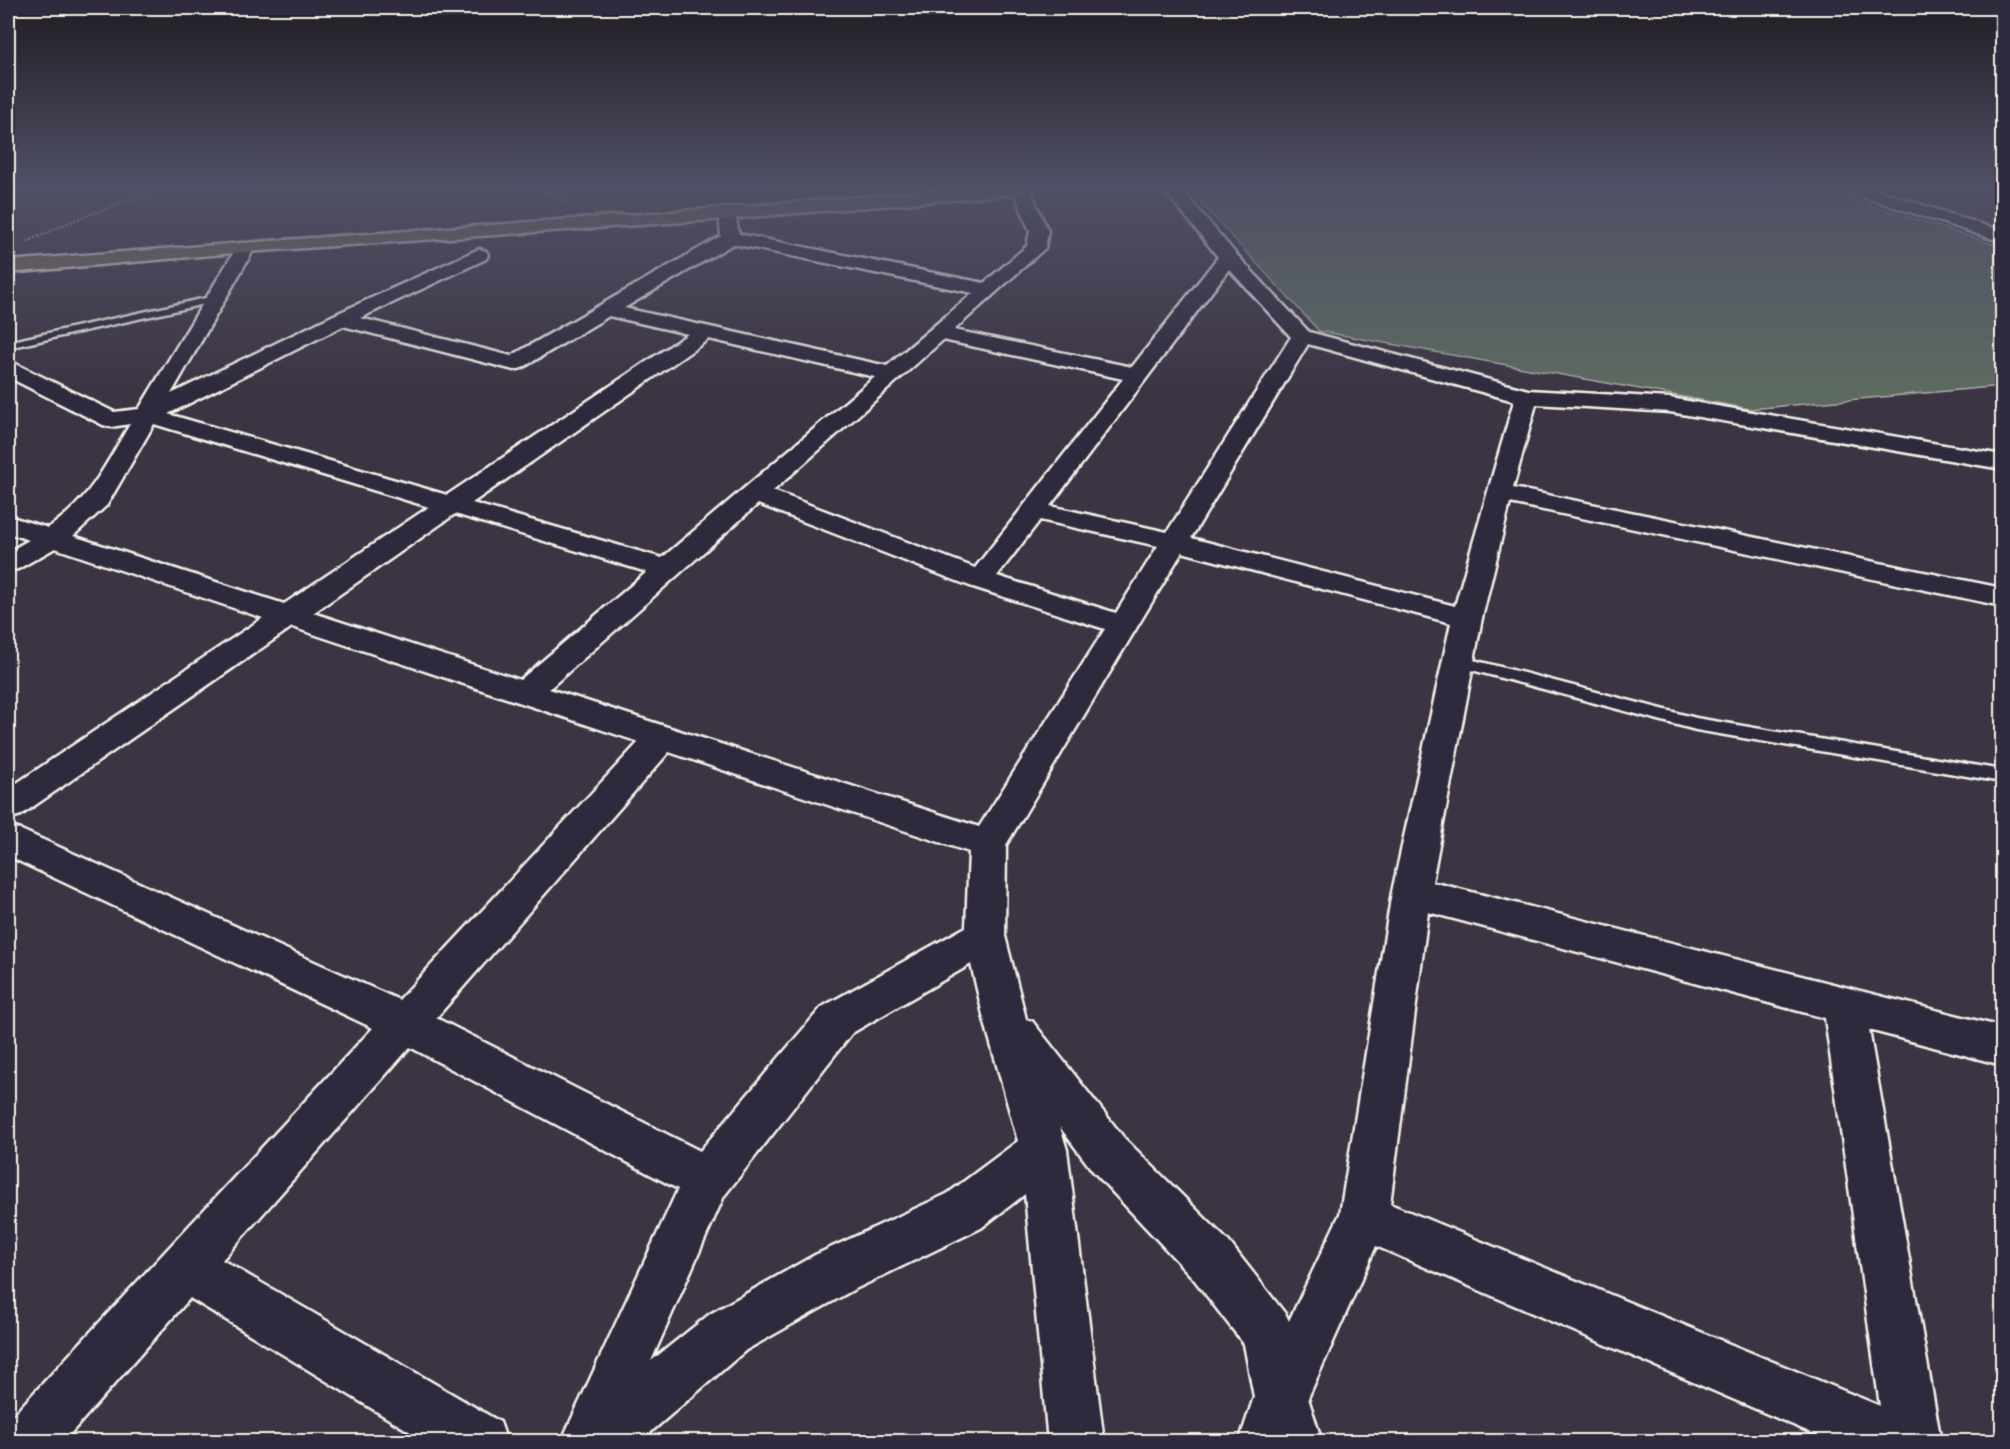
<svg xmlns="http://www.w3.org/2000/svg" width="2010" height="1449" font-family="'Playpen Sans',sans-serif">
<rect width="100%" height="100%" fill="#3c3443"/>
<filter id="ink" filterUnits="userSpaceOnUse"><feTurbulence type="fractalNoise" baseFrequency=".0167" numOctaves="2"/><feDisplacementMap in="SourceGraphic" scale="12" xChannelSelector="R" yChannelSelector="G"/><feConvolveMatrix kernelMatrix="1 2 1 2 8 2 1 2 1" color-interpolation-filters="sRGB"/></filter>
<g filter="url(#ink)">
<path fill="#5d6b60" stroke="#a8aea4" stroke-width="1.5" d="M1313,188H1819L2002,247V386L1750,409L1319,331L1201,203L1206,197Z"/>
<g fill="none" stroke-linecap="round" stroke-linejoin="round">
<defs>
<g id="service">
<path d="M215,296L220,299L218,301L8,348V342Z"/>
<path d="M1458,656L1696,718L2002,770V782L1696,730L1453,665L1450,661L1453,657Z"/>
</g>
<g id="minor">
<path d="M1029,188L1048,231L1045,248L954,330L1132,367L1218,257L1163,188H1180L1235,253L1309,332L1528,390L1670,398L2002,455V469L1670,412L1536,404L1513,488L2002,588V606L1510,503L1482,618L1432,882L2002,1027V1065L1869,1030L1941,1442H1833L1376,1246L1308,1398L1322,1442H1239L1254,1397L1244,1344L1193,1278L1092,1170L1060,1127L1067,1150L1104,1442H1048L1025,1194L981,1228L851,1291L746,1350L639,1442H561L678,1189L410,1047L222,1260L500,1422L507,1442H427L190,1298L63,1442H8V1421L373,1028L8,856V826L21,830L399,1000L639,742L292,627L21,815L8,819V789L263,618L55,548L18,569L8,571V552L29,540L8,533V516L48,528C91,499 104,467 130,424L111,427L103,425L8,377V363L16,364L114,412L139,409L237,247L240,243H252L255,247L171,394L334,315L479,249L486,251L488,255L486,259L360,318L511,356L721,236L719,214L722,210H734L739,234L984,283L1027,246L1030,231L1013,189ZM733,244L973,293L887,366L624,308ZM1229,269L1291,337L1167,532L1050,506ZM609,316L688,334L447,495L168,414L343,326L514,370L522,368ZM709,339L875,377L662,558L472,503ZM943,340L1123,379L975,568L773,491ZM1308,344L1514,401L1455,606L1191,538ZM154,424L429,507L284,604L73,536L107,505ZM758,504L970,586L1105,629L979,827L549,689ZM455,514L647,572L520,680L313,613ZM1040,520L1158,546L1116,613L997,576ZM1182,552L1451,623L1392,892L1340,1214L1289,1321L1286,1315L1229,1242L1124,1138L1032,1021L1026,1019L1005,936L1006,845ZM669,752L969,852L966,927L822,1007L700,1151L436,1018ZM1428,912L1825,1018L1880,1406L1390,1204ZM971,964L984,1019L1018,1141L947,1194L815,1255L710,1314L651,1361L724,1196L852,1033Z"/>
<path d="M1844,188H1870L2002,231V242L1846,191Z"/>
</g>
<path id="primary" d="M968,188H1038L1030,193L728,219L246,252L8,273V261C328,235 648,216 968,188Z"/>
</defs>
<use href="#service" stroke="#f4f1e8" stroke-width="5"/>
<use href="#minor" stroke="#f4f1e8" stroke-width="5"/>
<use href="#primary" stroke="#f4f1e8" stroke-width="5"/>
<g stroke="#f4f1e8" stroke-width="2" stroke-dasharray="2 2" stroke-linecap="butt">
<path d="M537,188L569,202"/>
<path d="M27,242L75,220L163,188"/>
</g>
<use href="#service" fill="#2f2a3d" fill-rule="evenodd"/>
<use href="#minor" fill="#2f2a3d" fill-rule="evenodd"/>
<use href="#primary" fill="#776a54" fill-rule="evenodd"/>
</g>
</g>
<linearGradient id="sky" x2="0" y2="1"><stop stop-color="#211d25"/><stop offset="0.48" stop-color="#505066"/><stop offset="1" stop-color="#505066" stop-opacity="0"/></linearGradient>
<rect width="2010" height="391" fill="url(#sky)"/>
<rect width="2010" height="1449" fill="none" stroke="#2f2a3d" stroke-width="30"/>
<rect x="15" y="15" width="1980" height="1419" fill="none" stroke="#f4f1e8" stroke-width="2" filter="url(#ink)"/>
</svg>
